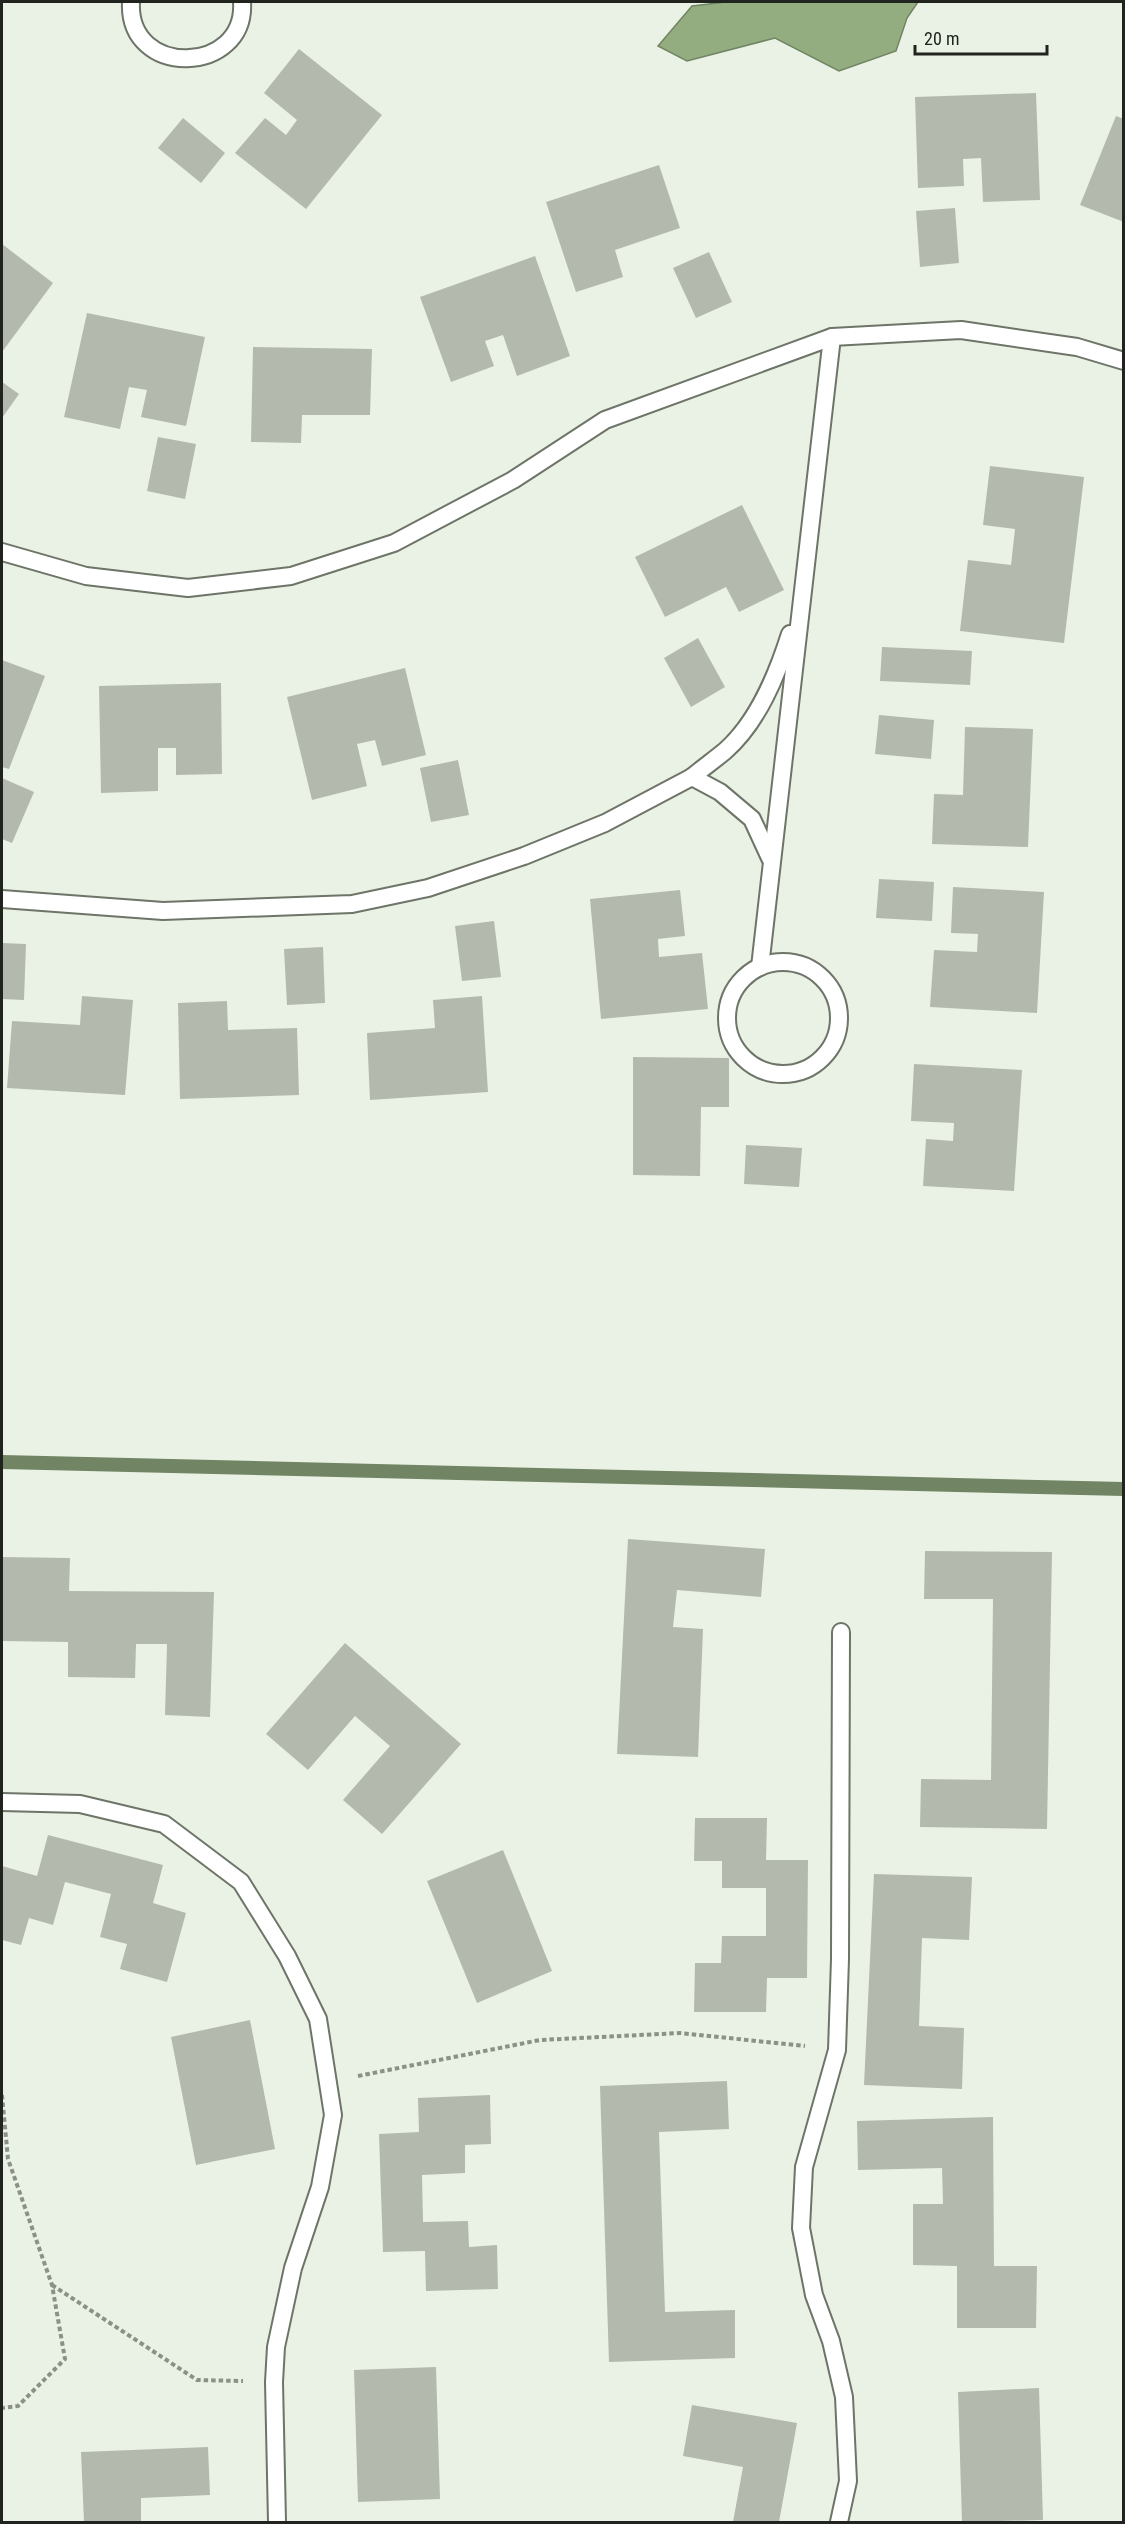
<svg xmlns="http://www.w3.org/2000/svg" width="1125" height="2524" font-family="'Roboto Condensed',sans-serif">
<rect width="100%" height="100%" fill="#eaf2e5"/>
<path fill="#94ad80" stroke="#718463" stroke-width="1.5" d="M726,2H918L907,18L896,51L839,71L775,38L687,61L658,46L692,6Z"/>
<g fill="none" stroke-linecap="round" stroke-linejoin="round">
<path stroke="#718463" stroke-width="14" d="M2,1462L1124,1489"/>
</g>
<g fill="#b3baad">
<path d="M299,49L382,115L306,209L235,153L265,118L286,135L297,120L264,93Z"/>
<path d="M1036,93L1040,200L983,202L981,158L963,159L964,186L918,188L915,97Z"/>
<path d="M1116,116L1124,119V222L1080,205Z"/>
<path d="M183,118L225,153L201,183L158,148Z"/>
<path d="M659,165L680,228L615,250L623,277L576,292L546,202Z"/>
<path d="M955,208L959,263L920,267L916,211Z"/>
<path d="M2,244L53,283L2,352Z"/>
<path d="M709,252L732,302L696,318L673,268Z"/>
<path d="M535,256L570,356L517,376L503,335L485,341L494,366L451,382L420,297Z"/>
<path d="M87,313L205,337L186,426L141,417L147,390L129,387L120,429L64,417Z"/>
<path d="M253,347L372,349L370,415H302L301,443L251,442Z"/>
<path d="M2,382L19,394L2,418Z"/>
<path d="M158,437L196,444L185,499L147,491Z"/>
<path d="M990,466L1084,477L1064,643L960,631L968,560L1011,565L1015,529L983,525Z"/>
<path d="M742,505L784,590L739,612L726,587L665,617L635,557Z"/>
<path d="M698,638L725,687L691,707L664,658Z"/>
<path d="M882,647L972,651L970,685L880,681Z"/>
<path d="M2,660L45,676L9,769L2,767Z"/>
<path d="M405,668L426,755L382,766L375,740L357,744L367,786L312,800L287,697Z"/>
<path d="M221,683L222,774L176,775V748H158V791L101,793L99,686Z"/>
<path d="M879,715L934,720L931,759L875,754Z"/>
<path d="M965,727L1033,729L1028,847L932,844L934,794L963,795Z"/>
<path d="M458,760L469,815L431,822L420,768Z"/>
<path d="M2,778L34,792L12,843L2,839Z"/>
<path d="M879,879L934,882L932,921L876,918Z"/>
<path d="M953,887L1044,892L1037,1013L930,1007L934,950L977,952L978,934L951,933Z"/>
<path d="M680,890L685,936L658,939L659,957L702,953L708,1009L601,1019L590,899Z"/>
<path d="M494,921L501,977L462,981L455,926Z"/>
<path d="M2,943L26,944L24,1000L2,999Z"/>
<path d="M323,947L325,1003L287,1005L284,949Z"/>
<path d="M82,996L133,1000L125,1095L7,1088L12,1021L80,1025Z"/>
<path d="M482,996L488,1092L370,1100L367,1033L435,1028L433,1000Z"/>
<path d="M227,1001L228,1030L297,1028L299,1095L180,1099L178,1003Z"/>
<path d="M633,1057L729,1058V1107H701L700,1176L633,1175Z"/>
<path d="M914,1064L1022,1070L1014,1191L923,1186L926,1139L953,1141L954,1123L911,1121Z"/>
<path d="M746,1145L802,1148L799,1187L744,1184Z"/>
<path d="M628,1539L765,1549L761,1597L677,1590L673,1627L703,1629L698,1757L617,1754Z"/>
<path d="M925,1551L1052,1552L1047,1829L920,1827L921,1779L991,1780L993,1599H924Z"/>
<path d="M2,1557L70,1558L69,1591L214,1592L210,1717L165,1715L167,1644H136L135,1678L68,1677V1642L2,1641Z"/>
<path d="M345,1643L461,1744L382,1834L343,1800L390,1746L355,1716L308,1770L266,1734Z"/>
<path d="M695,1818H767L766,1860H808L807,1978H767L766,2012H694L695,1963H721L722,1936H766V1888H722V1861H694Z"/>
<path d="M48,1835L163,1865L153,1903L186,1913L167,1982L120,1969L127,1944L100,1937L111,1894L65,1882L53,1925L29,1918L21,1945L2,1940V1866L37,1876Z"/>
<path d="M503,1850L552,1971L477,2003L427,1881Z"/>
<path d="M874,1874L972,1877L969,1940L922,1938L919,2026L964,2028L962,2089L864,2085Z"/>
<path d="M250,2020L275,2149L196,2165L171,2037Z"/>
<path d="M727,2081L729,2129L659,2132L665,2312L735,2310V2358L609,2362L600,2086Z"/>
<path d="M490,2095L491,2144L465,2145V2173L422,2175L423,2222L468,2221L469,2247L497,2245L498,2289L426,2291L425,2251L383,2252L379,2134L419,2132L418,2098Z"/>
<path d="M993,2117L994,2266H1037L1036,2328H957V2266L913,2265V2204H943L942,2168L858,2170L857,2121Z"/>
<path d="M436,2367L440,2499L358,2502L354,2370Z"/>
<path d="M1039,2388L1043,2520L962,2522L958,2392Z"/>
<path d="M692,2405L797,2423L779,2522H733L743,2467L683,2456Z"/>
<path d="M208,2447L210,2495L141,2498V2522H84L81,2452Z"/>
</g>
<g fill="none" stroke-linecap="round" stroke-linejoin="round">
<defs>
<g id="lane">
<path d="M131,2C127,79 247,75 242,2"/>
<path d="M2,552L86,576L188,588L291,576L394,543L513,480L605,420L832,337L961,330L1077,347L1124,361"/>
<path d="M770,858L752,819L720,792L692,777C703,768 714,760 725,751C758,722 777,675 790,634"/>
<path d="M2,899L163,911L352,904L428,888L524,856L605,823L692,777"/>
<circle cx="783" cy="1018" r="56"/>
<path d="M760,967L832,337"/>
<path d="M2,1802L80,1804L164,1824L241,1882L287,1956L318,2019L333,2115L320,2187L293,2268L276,2347L274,2382L277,2522"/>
<path d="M839,2522L848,2481L844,2397L831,2341L814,2295L801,2228L804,2167L837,2050L840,1959L841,1632"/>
</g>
</defs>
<use href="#lane" stroke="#6d7468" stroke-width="20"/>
<g stroke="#8b9187" stroke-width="4" stroke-dasharray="4.5 3" stroke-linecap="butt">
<path d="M358,2076L540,2040L680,2033L805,2046"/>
<path d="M2,2095L8,2159L52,2285L65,2359L18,2406L2,2408"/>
<path d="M52,2285L197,2380L243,2381"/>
</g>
<use href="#lane" stroke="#fff" stroke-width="16"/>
</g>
<rect width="1125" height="2524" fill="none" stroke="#20231e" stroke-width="6"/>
<path d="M915 45v9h132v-9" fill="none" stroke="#20231e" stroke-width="3"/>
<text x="924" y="45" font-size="18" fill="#20231e" stroke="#eaf2e5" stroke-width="4.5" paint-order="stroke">20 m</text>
</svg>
